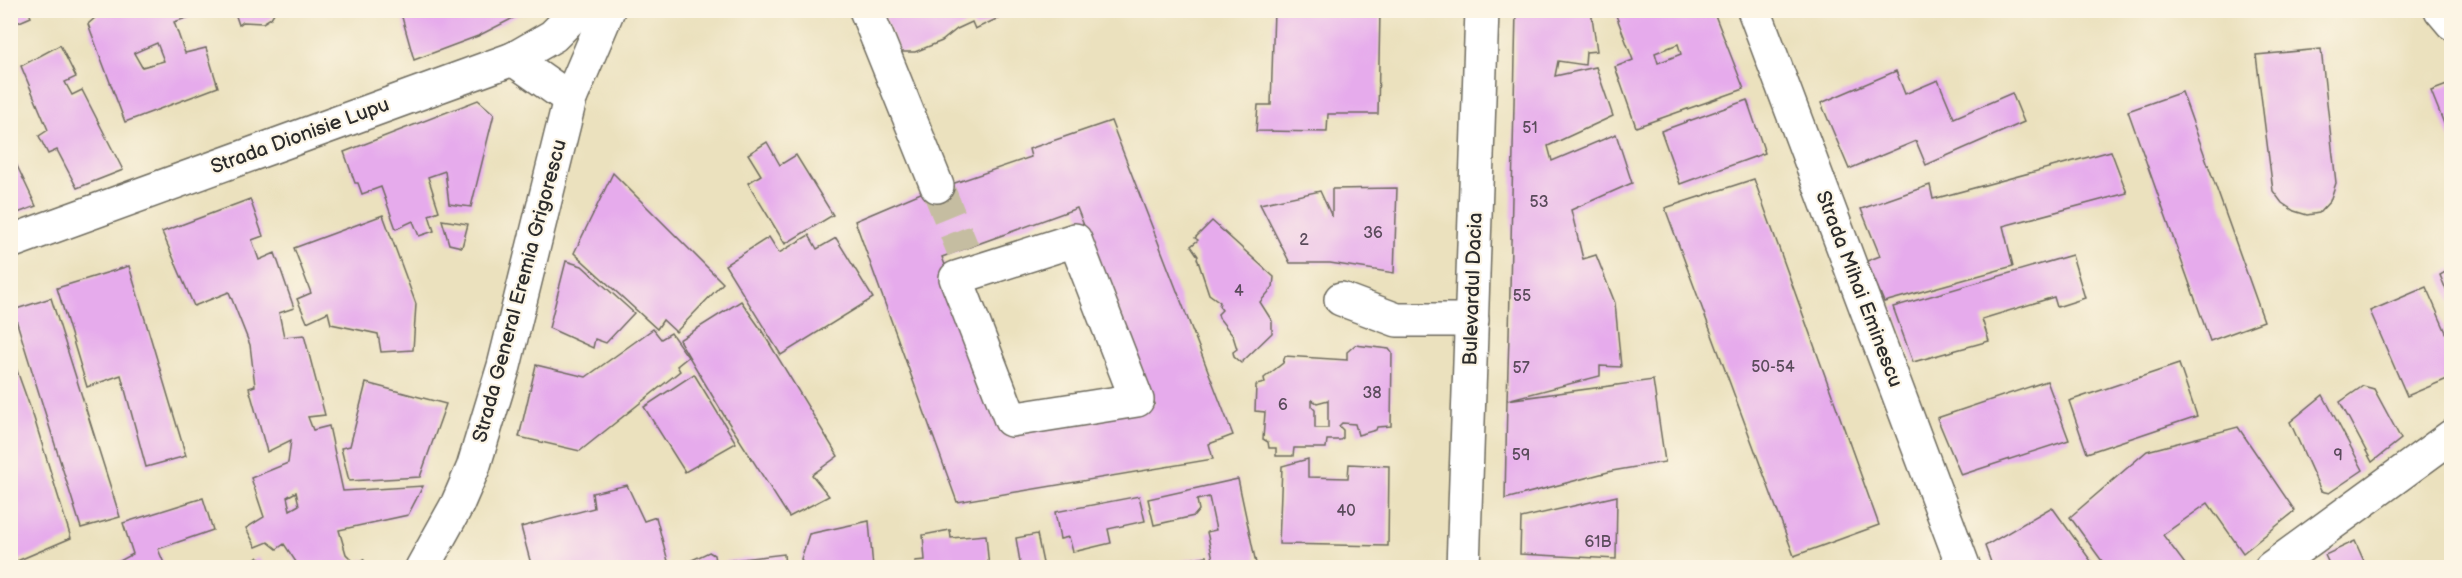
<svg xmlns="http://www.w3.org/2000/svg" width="2462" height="578" font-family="'Balsamiq Sans',sans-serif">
<rect width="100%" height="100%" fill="#fcf5e5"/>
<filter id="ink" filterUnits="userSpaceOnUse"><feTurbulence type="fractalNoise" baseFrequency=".0167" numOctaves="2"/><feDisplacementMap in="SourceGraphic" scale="12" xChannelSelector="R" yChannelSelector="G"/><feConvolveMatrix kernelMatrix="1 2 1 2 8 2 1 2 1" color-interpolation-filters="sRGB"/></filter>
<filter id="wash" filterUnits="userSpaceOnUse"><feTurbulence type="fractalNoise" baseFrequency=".008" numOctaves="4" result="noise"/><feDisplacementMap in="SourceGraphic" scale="24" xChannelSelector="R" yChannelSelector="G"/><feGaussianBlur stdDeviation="1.35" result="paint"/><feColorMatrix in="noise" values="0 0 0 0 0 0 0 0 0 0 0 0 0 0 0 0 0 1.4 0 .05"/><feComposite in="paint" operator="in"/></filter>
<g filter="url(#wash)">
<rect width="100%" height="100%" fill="#ebe1be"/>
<g id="blocks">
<g fill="#e6abec" fill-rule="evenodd">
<path d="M12,10H28L31,17L17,23Z"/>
<path d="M104,10H194L196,15L174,22L185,53L206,48L218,87L125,122L88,24ZM157,43L164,61L142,67L134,53Z"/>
<path d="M234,10H276L271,18L263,23L243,22L239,25Z"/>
<path d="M400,10H529L478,36L414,60Z"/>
<path d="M882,10H1016L975,29L972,22L957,29L942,41L915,52H899Z"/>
<path d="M1274,10H1380L1378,114H1328L1327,132L1256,131L1258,105H1271Z"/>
<path d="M1516,10H1591L1597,51L1586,52L1585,65L1558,61L1555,76L1596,67L1613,116L1548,146L1552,161L1616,134L1632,183L1571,210L1583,259L1596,255L1615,303L1621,367L1600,366V376L1507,400L1653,380L1665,462L1612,471L1505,499L1507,400L1509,336Z"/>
<path d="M1614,10H1713L1744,89L1636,127L1615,67L1633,60ZM1678,44L1681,54L1658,63L1655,53Z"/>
<path d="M60,45L76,77L65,82L72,95L82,90L123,170L77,188L57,150L48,154L39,136L48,130L21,66Z"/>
<path d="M2321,49L2336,183L2330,201L2319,213L2307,215L2294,211L2282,203L2273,191L2256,55Z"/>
<path d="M1896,71L1905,94L1938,80L1954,118L2012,93L2024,122L1926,165L1916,141L1849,169L1821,103Z"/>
<path d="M2452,83V141H2451L2431,91Z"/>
<path d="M2182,92L2264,321L2210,341L2128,111Z"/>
<path d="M478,100L494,114L471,207L449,204L445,171L428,177L439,211L429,215L434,231L419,236L413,221L396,229L381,187L362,194L358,183H355L344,152Z"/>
<path d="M1747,100L1765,153L1680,184L1661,131Z"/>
<path d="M1111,121L1233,435L1209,444L1213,459L957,502L855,221L942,184L943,187L1031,157L1029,149ZM1077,208L1155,404L1006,427L942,257Z"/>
<path d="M767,142L780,165L796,155L833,215L785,244L748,183L761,175L748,154Z"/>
<path d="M10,151L36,206L10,216Z"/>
<path d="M2111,151L2127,193L2003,226L2013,266L1884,302L1867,261L1880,256L1861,209L1930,185L1933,199Z"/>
<path d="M613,173L723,283L676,332L663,320L657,329L574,253Z"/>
<path d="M1754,179L1879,525L1794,556L1665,208Z"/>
<path d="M1397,188L1394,273L1330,263H1290L1260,204L1320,191L1332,217V189Z"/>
<path d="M250,199L263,236L252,240L259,260L275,253L294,308L279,313L284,337L304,335L325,415L308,417L313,430L329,426L343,491L423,486L408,515L339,530L346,554L356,564L363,559L370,568H300L284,544L277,549L268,542L256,547L246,528L264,517L251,478L288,463L291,440L267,452L249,388L255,386L250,345L229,292L194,306L162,232ZM296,492L299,505L290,510L287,497Z"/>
<path d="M383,215L416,304L413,350L381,352L378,334L331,324L328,312L307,322L297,299L311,293L294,248Z"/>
<path d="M442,220L468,224L462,247L449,244Z"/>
<path d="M1212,221L1274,277L1273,287L1260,302L1272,321V333L1241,363L1234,357L1233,352L1237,349L1233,336L1219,318L1218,314L1222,310L1219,306L1220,302L1209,294L1197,258L1198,256L1191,246L1198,240L1195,238Z"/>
<path d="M809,235L817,249L836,238L873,298L781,355L725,265L769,237L779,253Z"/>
<path d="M2072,255L2085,298L2057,307L2054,297L1982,319L1989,341L1913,362L1893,307Z"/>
<path d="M566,261L582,266L634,313L606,343L595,339L593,348L549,328Z"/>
<path d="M129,266L186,456L146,467L121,375L87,387L57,288Z"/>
<path d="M2452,268V302H2451L2440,275Z"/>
<path d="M2426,287L2452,346V377L2407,396L2370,311Z"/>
<path d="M51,298L120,517L81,528L13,310Z"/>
<path d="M741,301L760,328L838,456L812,475L829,496L789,517L725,417L679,340Z"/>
<path d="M653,329L661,339L671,333L688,357L677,366L680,371L580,451L519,437L536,365L586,377Z"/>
<path d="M1355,345L1389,349L1392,353L1391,426L1377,427L1376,430L1358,435L1355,424L1342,423L1339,426L1343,430V438L1340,440H1327L1326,448H1294L1293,456H1276V448H1269L1268,442L1263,439L1265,412L1255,411L1256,385L1265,383L1264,378L1283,363L1285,356L1347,360V352ZM1312,400L1317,403L1328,400V428H1315V410L1312,407Z"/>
<path d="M11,354L34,418L71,538L10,564Z"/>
<path d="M2179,364L2197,416L2087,453L2069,401Z"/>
<path d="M694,374L736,443L685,472L644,407Z"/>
<path d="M2047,381L2069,440L1961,475L1937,418Z"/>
<path d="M366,383L446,404L420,477L349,481L341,448L350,446Z"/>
<path d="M2363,386L2374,389L2401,439L2372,462L2340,402Z"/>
<path d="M2323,395L2363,470L2329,493L2321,491L2290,422Z"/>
<path d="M2238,427L2295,511L2243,553L2208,503L2163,535L2188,568H2107L2070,517L2147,451Z"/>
<path d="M1308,459V477L1348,478L1349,464L1389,466L1388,546L1279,544L1282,466Z"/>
<path d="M1238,479L1257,568H1215L1207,532L1216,530L1209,497L1197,500L1199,510L1194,516L1154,525L1148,499Z"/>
<path d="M627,485L644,521L656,517L668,561L651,568H532L521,527L594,508L592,493Z"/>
<path d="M1139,496L1145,521L1108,529L1111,543L1073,552L1069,537L1060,539L1055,512Z"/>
<path d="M1617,496L1616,559L1520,554L1521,518Z"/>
<path d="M203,498L213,530L158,549L166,568H107L133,554L123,523Z"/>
<path d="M2052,507L2096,568H1993L1985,546Z"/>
<path d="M869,521L873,568H804L801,559L809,534Z"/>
<path d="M950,530L951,538L986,535L989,568H916L915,561L925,560L923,535Z"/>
<path d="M1037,534L1044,568H1021L1016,538Z"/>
<path d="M2355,541L2367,568H2331L2325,555Z"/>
<path d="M709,552L714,555L716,568H675Z"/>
<path d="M784,554L785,568H727L726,561Z"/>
<path d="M1207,556L1209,568H1154V566Z"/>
<path d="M258,557L266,568H245Z"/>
</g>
</g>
</g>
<g filter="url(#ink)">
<use href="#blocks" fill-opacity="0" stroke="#6e6b5e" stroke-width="1.5"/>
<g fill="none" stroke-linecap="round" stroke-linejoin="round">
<path stroke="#c5bda1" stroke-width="33" stroke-dasharray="33 16" stroke-linecap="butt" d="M937,186L963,250"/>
<defs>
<g id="minor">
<path d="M866,10L937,186"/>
<path d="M2441,10L2452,23"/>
<path d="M1075,240L1137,400L1011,420L956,278Z"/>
<path d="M1341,299L1397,320H1472"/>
<path d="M2271,568L2452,436"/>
</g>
<g id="tertiary">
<path d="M513,59L570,99"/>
<path d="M10,242L513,59L553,36L579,10"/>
<path d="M422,568L457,505L473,468L504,366L570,99L608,10"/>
</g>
<g id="secondary">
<path d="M1754,10L1964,568"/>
<path d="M1463,568L1482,10"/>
</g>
</defs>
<use href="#minor" stroke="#6e6b5e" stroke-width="36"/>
<use href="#tertiary" stroke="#6e6b5e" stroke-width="36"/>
<use href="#secondary" stroke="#6e6b5e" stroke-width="36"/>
<use href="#minor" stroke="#fff" stroke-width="33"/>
<use href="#tertiary" stroke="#fff" stroke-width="33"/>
<use href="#secondary" stroke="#fff" stroke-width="33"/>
</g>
</g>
<g text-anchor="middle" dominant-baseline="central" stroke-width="4.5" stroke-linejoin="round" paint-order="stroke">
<g font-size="16" fill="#5a4b5b">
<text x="1530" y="128">51</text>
<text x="1539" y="202">53</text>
<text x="1373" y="233">36</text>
<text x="1304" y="240">2</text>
<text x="1239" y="291">4</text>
<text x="1522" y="296">55</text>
<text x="1773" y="367">50-54</text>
<text x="1521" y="368">57</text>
<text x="1372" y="393">38</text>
<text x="1283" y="405">6</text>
<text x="1521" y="455">59</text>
<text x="2338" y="455">9</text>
<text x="1346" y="511">40</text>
<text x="1598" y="542">61B</text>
</g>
<g font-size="20" fill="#2b2b2b" stroke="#fcf5e5">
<text transform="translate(300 136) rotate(-20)">Strada Dionisie Lupu</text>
<text transform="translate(1473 289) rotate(-88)">Bulevardul Dacia</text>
<text transform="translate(1859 289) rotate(69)">Strada Mihai Eminescu</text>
<text transform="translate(520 291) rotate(-75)">Strada General Eremia Grigorescu</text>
</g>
</g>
<rect width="2462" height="578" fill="none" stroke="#fcf5e5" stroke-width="36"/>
</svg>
